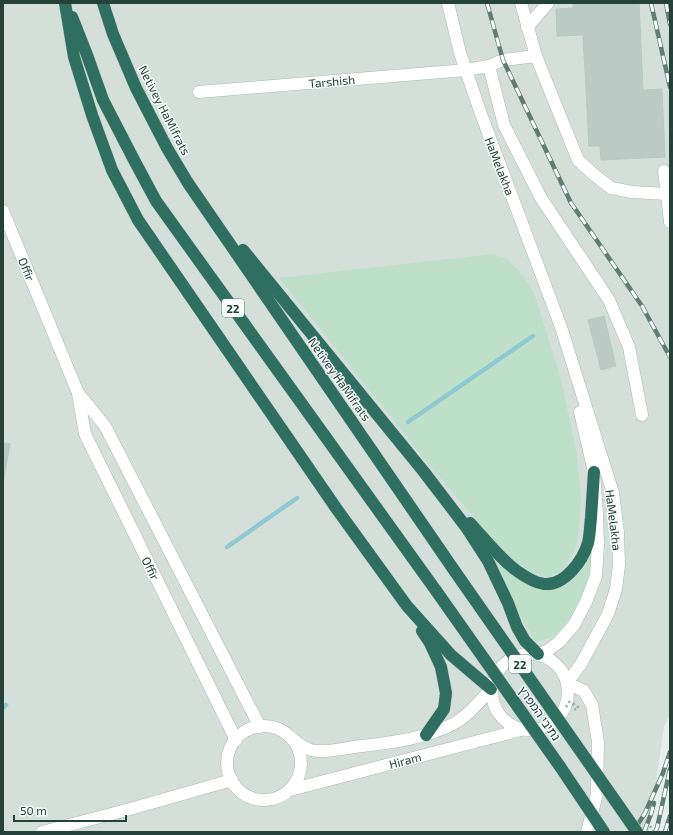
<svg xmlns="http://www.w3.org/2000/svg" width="673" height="835" font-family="'Exo 2','Noto Sans Hebrew',sans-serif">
<rect width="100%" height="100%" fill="#e6efeb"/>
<path fill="#d4dfda" d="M3,3H670V713L664,727L649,832H3Z"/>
<g fill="#bfe0c8">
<path d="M493,254L507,259L523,275L534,293L561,379L576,450L581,496L579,530L574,553L562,571L547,577L529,571L507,556L434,471L279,278Z"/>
<path d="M592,544L596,548L586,585L572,616L553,637L535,642L521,617L509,590L486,549L544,588Z"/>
</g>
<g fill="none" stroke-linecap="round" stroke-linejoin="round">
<g stroke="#8ec9d4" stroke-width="4.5">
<path d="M408,422L533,336"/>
<path d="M227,547L297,498"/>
<path d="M3,708L6,705"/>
</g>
</g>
<g fill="#bbcac4" stroke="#b8c9c2">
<path d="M573,3H639L643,90L662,89L665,157L601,160L600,146H589L583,35L557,36L556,9L573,8Z"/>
<path d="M604,316L616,366L601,370L588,320Z"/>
<path d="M3,443L10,444L3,483Z"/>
</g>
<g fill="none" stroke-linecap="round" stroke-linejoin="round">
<defs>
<g id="minor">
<path d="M448,3L460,53L481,114L561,327L613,493L618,533L619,565L616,589L608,614L581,664L567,683L584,691L592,705L598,742L597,794L587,832"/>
<path d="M521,3L536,56L578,160L592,173L611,188L632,192L667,194L670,222"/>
<path d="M527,27L548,3"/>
<path d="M489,66L504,125L541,198L609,300L629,347L642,415"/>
<path d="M199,92L466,70L489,66L503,60L536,56"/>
<path d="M664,171L667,194"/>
<path d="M3,211L78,393L85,434L236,740"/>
<path d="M78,393L105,426L260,727"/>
<circle cx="530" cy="692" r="38"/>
<path d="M538,654L547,651L559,642L574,625L586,602L596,576L598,545L597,514L594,472L580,412"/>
<circle cx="264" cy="763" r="37"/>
<path d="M293,739C300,745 308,751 317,751C329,752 342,749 354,747C387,743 422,740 453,724C467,717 480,701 491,689"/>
<path d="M290,790L521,730"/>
<path d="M42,832L123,811L232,780"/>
</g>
<g id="highway">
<path d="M65,3L74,57L92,115L112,170L138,220L336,508L407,606L451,655L491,689"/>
<path d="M103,3L113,34L136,88L167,148L188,183L456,573"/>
<path d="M72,17L87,55L103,100L134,160L156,201L437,592"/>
<path d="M243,250L424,472L466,527L488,561L508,603L517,627L525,641L538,654"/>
<path d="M470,523C485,539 499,558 517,571C524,576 535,583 544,584C565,586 583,560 588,543C590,535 590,526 591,518C592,503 593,488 594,472"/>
<path d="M422,631L430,643L441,667L446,693L444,709L426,735"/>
</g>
</defs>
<use href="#minor" stroke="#a8b8b2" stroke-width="13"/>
<use href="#highway" stroke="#c2cac8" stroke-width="13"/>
<path stroke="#86b3a5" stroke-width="2.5" stroke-dasharray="2 3" stroke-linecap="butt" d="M567,702L576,710L578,707L570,701"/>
<use href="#minor" stroke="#fff" stroke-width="12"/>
<use href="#highway" stroke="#2f6f62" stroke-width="12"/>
<defs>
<g id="rail">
<path d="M487,3L503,60L571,203L642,306L670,357"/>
<path d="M651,3L670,87"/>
<path d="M666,3L670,24"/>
<path d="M633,832L645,813L663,773L670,752"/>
<path d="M644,832L651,814L654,803"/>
<path d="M655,832L657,828L670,769"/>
<path d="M665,832L670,816"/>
</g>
</defs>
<use href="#rail" stroke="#5f7d75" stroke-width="4.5"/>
<use href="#rail" stroke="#f7fbf9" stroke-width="3" stroke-dasharray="9" stroke-linecap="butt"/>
<defs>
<g id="highway-bridge">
<path d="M456,573L637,832"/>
<path d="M437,592L561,768L604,832"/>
</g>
</defs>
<use href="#highway-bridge" stroke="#c2cac8" stroke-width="13" stroke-linecap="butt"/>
<g stroke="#86b3a5" stroke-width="2.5" stroke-dasharray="2 3" stroke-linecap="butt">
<path d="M566,707L570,701"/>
<path d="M650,826L654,832"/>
</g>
<use href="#highway-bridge" stroke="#2f6f62" stroke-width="12"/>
</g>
<g text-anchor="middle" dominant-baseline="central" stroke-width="3" stroke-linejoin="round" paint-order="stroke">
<g fill="#f7fbf9" stroke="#637a73" stroke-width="1">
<rect x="222" y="299" width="22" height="18" rx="3"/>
<rect x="509" y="655" width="22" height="18" rx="3"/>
</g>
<g font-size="11" font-weight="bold" fill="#24423a">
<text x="233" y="308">22</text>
<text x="520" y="664">22</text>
</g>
<g font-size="12" fill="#24423a" stroke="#f7fbf9">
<text transform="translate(332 81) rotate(-5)">Tarshish</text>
<text transform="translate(165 110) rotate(63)">Netivey HaMifrats</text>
<text transform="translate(500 166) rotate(69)">HaMelakha</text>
<text transform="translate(27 269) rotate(68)">Offir</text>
<text transform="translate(340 379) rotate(55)">Netivey HaMifrats</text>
<text transform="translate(614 520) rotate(83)">HaMelakha</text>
<text transform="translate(151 568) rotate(64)">Offir</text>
<text transform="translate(540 713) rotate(55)">נתיבי המפרץ</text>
<text transform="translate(405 760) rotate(-15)">Hiram</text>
</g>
</g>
<rect width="673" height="835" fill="none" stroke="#24423a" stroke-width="8"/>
<path d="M14 815v6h112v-6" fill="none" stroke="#24423a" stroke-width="2"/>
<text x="20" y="815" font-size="12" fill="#24423a" stroke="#f7fbf9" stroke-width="3" paint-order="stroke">50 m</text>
</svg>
